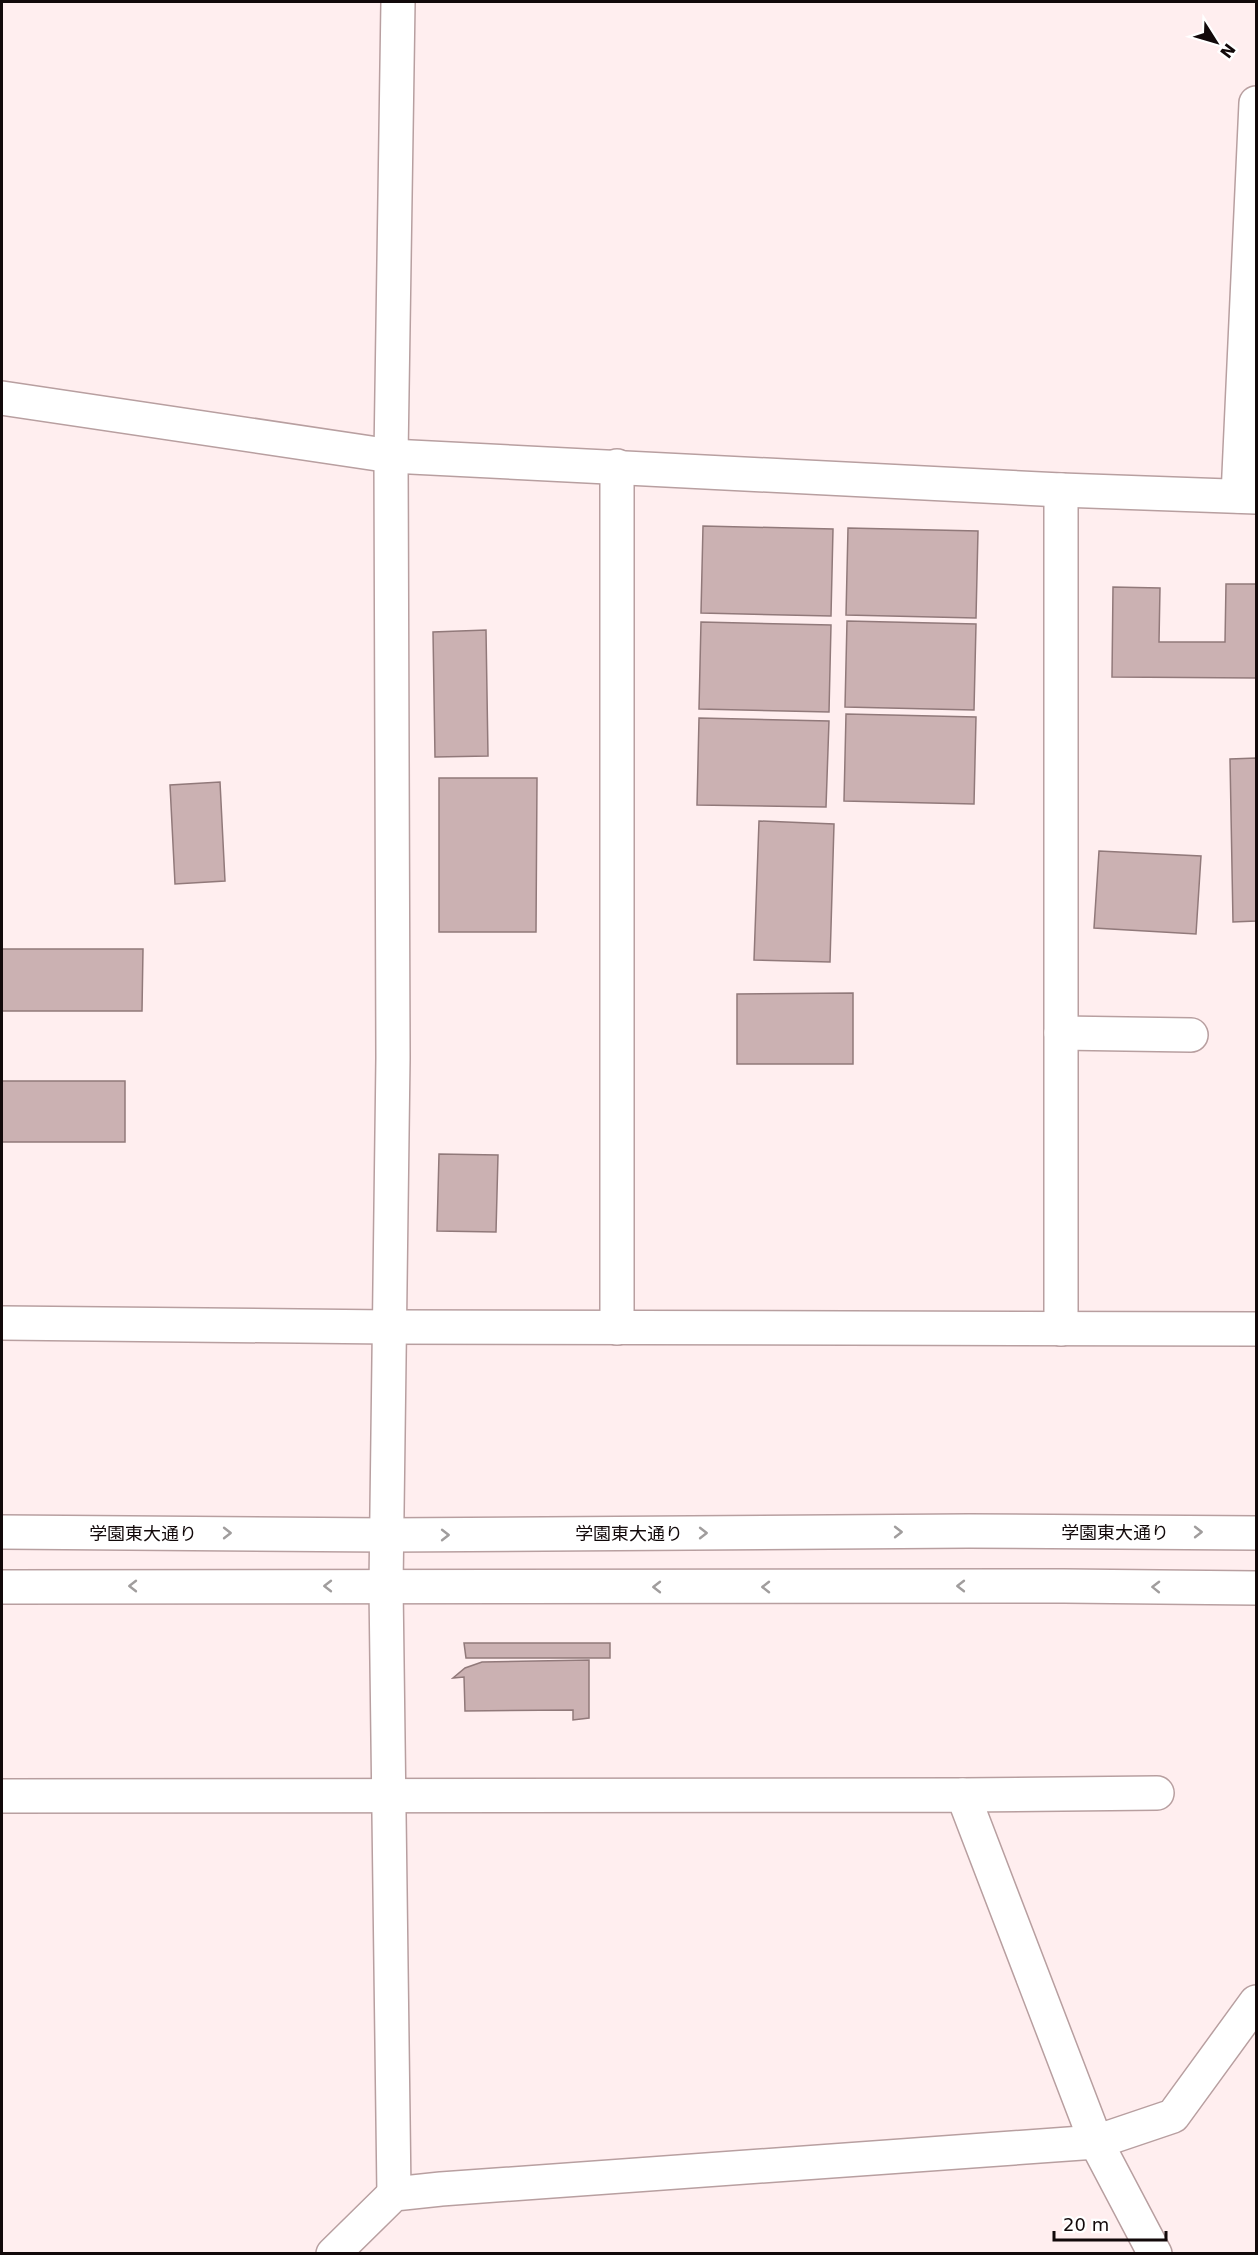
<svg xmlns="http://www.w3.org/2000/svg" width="1258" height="2255" font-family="'DejaVu Sans','Noto Sans JP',sans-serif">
<rect width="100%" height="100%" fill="#ffeeef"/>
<g fill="#cbb1b2" stroke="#91797a" stroke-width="1.5">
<path d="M703,526L833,529L831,616L701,613Z"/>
<path d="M848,528L978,531L976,618L846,615Z"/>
<path d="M1226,584H1256V678L1112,677L1113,587L1160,588L1159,642H1225Z"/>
<path d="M847,621L976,624L974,710L845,707Z"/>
<path d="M701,622L831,625L829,712L699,709Z"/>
<path d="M486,630L488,756L435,757L433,632Z"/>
<path d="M846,714L976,717L974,804L844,801Z"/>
<path d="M699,718L829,721L826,807L697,805Z"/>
<path d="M1256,758V921L1233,922L1230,759Z"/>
<path d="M439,778H537L536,932H439Z"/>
<path d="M220,782L225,881L175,884L170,785Z"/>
<path d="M759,821L834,824L830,962L754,960Z"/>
<path d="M1099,851L1201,856L1196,934L1094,928Z"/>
<path d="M2,949H143L142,1011H2Z"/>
<path d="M853,993V1064H737V994Z"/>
<rect x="2" y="1081" width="123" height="61"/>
<path d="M439,1154L498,1155L496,1232L437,1231Z"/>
<path d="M464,1643H610V1658H466Z"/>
<path d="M589,1660V1718L573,1720V1710L465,1711L464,1677L453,1678L465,1668L482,1662Z"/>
</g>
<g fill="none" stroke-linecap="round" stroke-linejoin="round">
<defs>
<g id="minor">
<path d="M2,398L391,456L1061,490L1256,497"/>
<path d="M617,466V1328"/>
<path d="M1238,496L1256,103"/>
<path d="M1061,1033L1191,1035"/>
<path d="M2,1323L389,1327L1256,1329"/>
<path d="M1061,1329V490"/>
<path d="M963,1795L1157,1793"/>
<path d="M2,1796L963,1795L1096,2142L1155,2254"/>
<path d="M394,2194L386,1586L393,1058L391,456L398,2"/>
<path d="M333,2254L394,2194L441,2189L1096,2142L1173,2116L1256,2002"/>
</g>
<g id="major">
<path d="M2,1532L386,1535L969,1531L1256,1533"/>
<path d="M2,1587L1064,1586L1256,1588"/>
</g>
</defs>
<use href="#minor" stroke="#b89fa0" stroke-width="36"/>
<use href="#major" stroke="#b89fa0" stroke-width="36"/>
<use href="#minor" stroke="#fff" stroke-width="33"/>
<use href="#major" stroke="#fff" stroke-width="33"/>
</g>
<defs><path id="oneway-chevron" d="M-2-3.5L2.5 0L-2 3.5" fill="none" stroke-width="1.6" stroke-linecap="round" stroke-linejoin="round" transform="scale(1.5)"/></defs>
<g stroke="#a09d9d">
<use href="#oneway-chevron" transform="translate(898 1532)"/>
<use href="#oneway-chevron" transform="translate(1198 1532)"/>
<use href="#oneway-chevron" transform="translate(227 1533)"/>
<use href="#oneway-chevron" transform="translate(703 1533)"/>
<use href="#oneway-chevron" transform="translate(445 1535)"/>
<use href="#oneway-chevron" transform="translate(133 1586) rotate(180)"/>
<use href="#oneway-chevron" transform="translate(328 1586) rotate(-180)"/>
<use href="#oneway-chevron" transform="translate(961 1586) rotate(180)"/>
<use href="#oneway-chevron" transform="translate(657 1587) rotate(-180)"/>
<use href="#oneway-chevron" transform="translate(766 1587) rotate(180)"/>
<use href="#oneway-chevron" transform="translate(1156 1587) rotate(-179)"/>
</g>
<g text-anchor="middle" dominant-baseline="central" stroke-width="6" stroke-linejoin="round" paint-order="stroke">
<g font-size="18" fill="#12090a" stroke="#fff">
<text x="1115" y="1532">学園東大通り</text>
<text x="143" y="1533">学園東大通り</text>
<text x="629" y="1533">学園東大通り</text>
</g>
</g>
<rect width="1258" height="2255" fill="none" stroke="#12090a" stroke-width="6"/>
<g transform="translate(1216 42) rotate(127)" stroke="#ffffff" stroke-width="4.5" paint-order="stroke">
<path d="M0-4.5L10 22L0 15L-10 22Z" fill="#12090a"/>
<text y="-9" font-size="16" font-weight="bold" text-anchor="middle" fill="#12090a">N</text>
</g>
<path d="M1054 2231v9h112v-9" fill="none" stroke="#12090a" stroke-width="3"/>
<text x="1063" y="2231" font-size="18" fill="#12090a" stroke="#ffffff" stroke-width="4.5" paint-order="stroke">20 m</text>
</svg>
